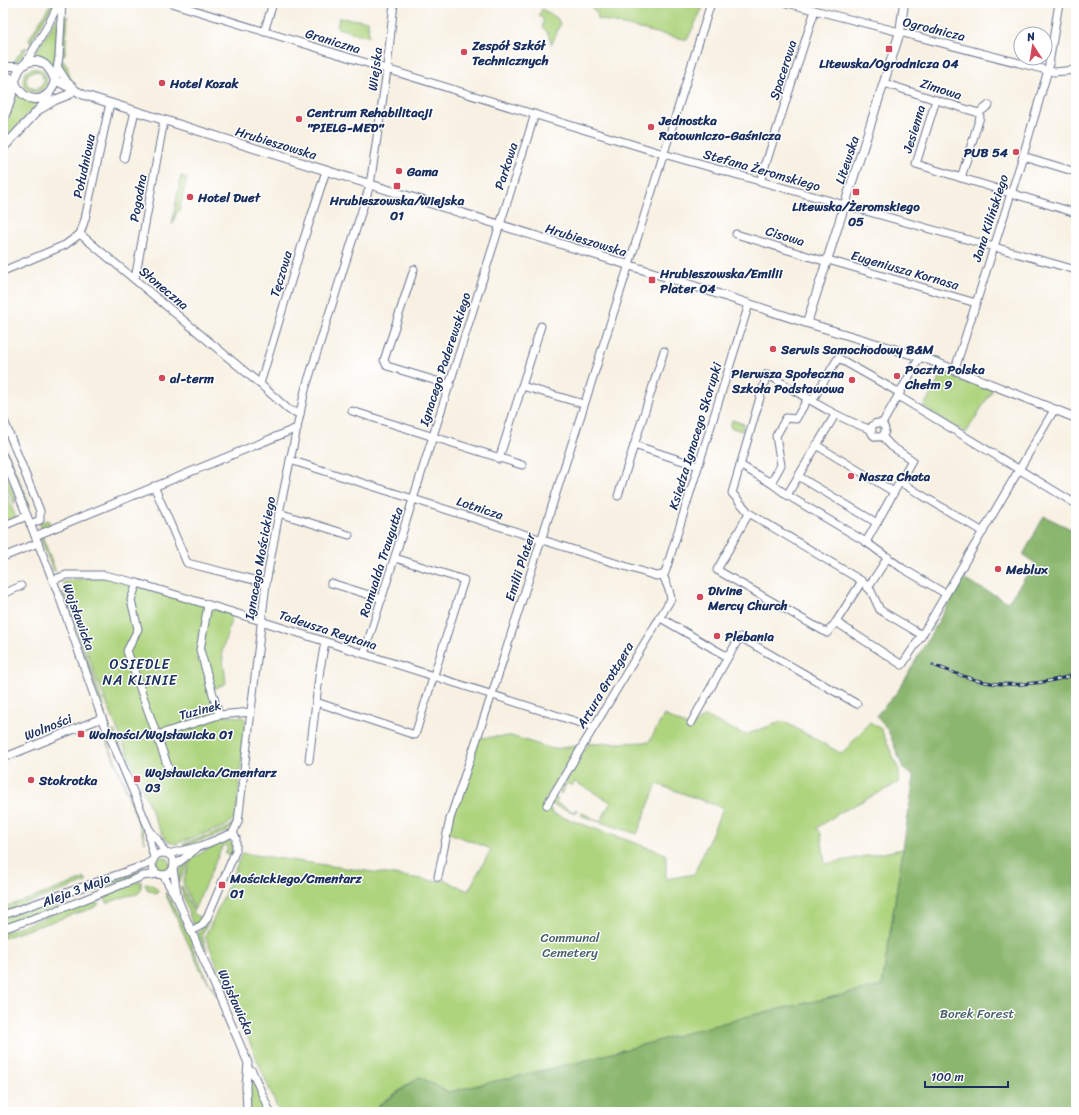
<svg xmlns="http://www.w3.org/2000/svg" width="1079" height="1115" font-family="Sriracha,sans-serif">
<rect width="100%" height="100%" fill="#fff"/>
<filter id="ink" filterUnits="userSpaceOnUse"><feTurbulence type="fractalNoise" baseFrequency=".025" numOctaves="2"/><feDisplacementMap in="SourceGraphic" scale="8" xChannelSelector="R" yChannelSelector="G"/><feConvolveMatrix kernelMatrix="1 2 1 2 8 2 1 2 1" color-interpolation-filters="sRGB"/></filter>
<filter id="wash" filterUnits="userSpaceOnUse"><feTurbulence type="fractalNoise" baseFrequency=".012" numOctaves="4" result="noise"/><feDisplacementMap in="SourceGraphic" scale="16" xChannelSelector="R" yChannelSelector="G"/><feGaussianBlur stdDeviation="0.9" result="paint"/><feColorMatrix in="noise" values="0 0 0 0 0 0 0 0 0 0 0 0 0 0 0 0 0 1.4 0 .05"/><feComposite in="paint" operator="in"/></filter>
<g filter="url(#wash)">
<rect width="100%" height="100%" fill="#f8f1e3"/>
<g fill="#aed47e" stroke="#64826e" fill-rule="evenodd">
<path d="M51,3H54L30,43L29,39Z"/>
<path d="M591,3H705L687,40L598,19L597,13L590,6Z"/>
<path d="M542,9L557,18L560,24L552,44H551C550,37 548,32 542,27C544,21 544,19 539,15Z"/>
<path d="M59,16L54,69L46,61L32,58Z"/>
<path d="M68,16L65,54L62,56L65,17Z"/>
<path d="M339,18L368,21L369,37L337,28Z"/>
<path d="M27,47L21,58L12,64L23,49Z"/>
<path d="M62,60L67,66L72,84L62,69Z"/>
<path d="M32,68L42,70C62,94 14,102 25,73ZM35,71L41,73L44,80L41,87L35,89L29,87L26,82C26,76 29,72 35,71Z"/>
<path d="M17,93L40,101L3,141V127L11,112Z"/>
<path d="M181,176L187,178L179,211H177L173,224H172Z"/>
<path d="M942,373C948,373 953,377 959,380C971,384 982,385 993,389L966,433L923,407L939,380Z"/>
<path d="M732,420L744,424L742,431L730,427Z"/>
<path d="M3,441L30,507L28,508L3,446Z"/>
<path d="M3,467L16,498L14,504L3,477Z"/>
<path d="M3,484L16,518L3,524Z"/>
<path d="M48,520L51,526L42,529L39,523Z"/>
<path d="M42,536L56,572L53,570L41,539Z"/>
<path d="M104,575L233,613L222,652L226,683L212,690L219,715L243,717L246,721L236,816L226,826L175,844L166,840L157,824L97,680L63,582Z"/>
<path d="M64,592L104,707H102L62,593Z"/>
<path d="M664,715L689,727L705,716L745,735L783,721L842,754L870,722L881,729L899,770L898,783L839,813L817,828L821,834L825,864L903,849L882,986L753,1015L579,1062L448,1092L419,1077L380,1104L376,1112H279L205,936L215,916L242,853L435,881L445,880L468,891L491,849L447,832L477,738L511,736L553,749L577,746L542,805L551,809V813L666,854V879L694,874L723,808L657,784L637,834L582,816L581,814L583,813L600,822L611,802L575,782L572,786L567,783L561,794L559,792L588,744L649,742Z"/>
<path d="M115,731L132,776L126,765L112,732Z"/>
<path d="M105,735L143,830L145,842L121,776L104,736Z"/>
<path d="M554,798L558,799L556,803L574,812L576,809L578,811L574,813L553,805L551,803Z"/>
<path d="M235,821L231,828L227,832L184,846L183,844L228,828Z"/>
<path d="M227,840L233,844L231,855L225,853L228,847L223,845L194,910L183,882L191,859L221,842Z"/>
<circle cx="163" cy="864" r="7"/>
<path d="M188,861V863L179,883C177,874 181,867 188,861Z"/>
<path d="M138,872L139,874L47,911L3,926V918Z"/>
<path d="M86,878L84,880L87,881L84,883L3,912V907L30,899Z"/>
<path d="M141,881V889L138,894L127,896L110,902V903H107L105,900L107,894Z"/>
<path d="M145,883L151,884L159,891L156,893L147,889Z"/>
<path d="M182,886L194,914L203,919L196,925L192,923L180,887Z"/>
<path d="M166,892L193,942L192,946L207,979L218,997L200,969L165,893Z"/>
<path d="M98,898L99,899L98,905L93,908L3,938V933Z"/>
<path d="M208,922L202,935L207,951L198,936L199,931Z"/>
<path d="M252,1080L254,1081L266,1112H250L249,1082Z"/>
</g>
<path fill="#8ab66d" stroke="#527266" d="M1044,516L1073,530L1076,527V1112H430L428,1107L405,1112H377L380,1105L420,1077L448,1092L579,1062L753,1015L882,986L914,777L903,768L888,730L876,716L898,691L963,579L1008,602L1035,563L1023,555Z"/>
</g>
<g filter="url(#ink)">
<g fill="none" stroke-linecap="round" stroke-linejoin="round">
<defs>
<g id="minor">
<path d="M171,3L667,155L1076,270"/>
<path d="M787,3L1054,72L1076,70"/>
<path d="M264,32L273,3"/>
<path d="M25,64L47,27L59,3"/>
<path d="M3,66L22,67"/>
<path d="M58,68L67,82L74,88"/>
<path d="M3,72L15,81"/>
<path d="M55,80L59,57L62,3"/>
<path d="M884,83L936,100L979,113L989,105"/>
<path d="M936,100L916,164L1076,213"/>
<path d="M1023,156L1076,172"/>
<path d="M124,158L135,111"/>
<path d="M961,178L980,117L979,113"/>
<path d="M760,182L815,10"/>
<path d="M80,234L85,219L110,103"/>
<path d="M736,234L827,262"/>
<path d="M828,260L976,303"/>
<path d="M414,269L384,360L387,366L450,385"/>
<path d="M3,271L65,245L80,234L260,384L289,410L300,414"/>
<path d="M135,279L164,120"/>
<path d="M955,369L1023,156L1048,70L1059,3"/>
<path d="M260,384L301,248L326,171"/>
<path d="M522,386L584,404"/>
<path d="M898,396L1076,504"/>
<path d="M812,401L838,358L900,393"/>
<path d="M352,411L522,465"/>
<path d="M3,418L40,511V520L30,524"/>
<circle cx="878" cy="430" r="7"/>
<path d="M882,424L920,357"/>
<path d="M634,445L698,466"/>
<path d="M816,445L894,492"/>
<path d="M3,456L58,593L102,718L149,829L157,839L165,853"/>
<path d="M499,459L541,326"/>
<path d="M290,460L656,576L663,575"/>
<path d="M740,465L771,483L787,495L866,542L902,568L946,594"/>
<path d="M798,476L877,523"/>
<path d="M900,482L983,532"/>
<path d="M771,483L781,465L776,436L786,418L796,419L808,398"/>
<path d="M154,486L187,563L266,583"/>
<path d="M787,495L835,415"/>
<path d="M618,496L664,351"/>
<path d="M279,513L349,535"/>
<path d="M749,513L732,493L767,374C801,394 834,417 872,430"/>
<path d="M3,526L27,516"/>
<path d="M35,536L297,428"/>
<path d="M866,542L912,460L891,446L882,436"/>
<path d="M3,557L38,543"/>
<path d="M663,575L665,573L749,304"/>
<path d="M53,580L66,575H104L137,583L261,621L593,727"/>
<path d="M862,581L836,622L827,633L717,570L749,513L862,581L871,591L880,610L922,635"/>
<path d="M137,583L131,600L138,629L127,651L168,767"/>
<path d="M331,583L382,599"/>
<path d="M868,588L888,557"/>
<path d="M3,594L21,586"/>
<path d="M208,605L200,650L219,715"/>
<path d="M659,617L728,657L740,637L857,704"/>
<path d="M836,622L902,665L922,635L1054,410"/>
<path d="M364,654L535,114"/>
<path d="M316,702L415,735L464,580L395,558"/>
<path d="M691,723L728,657"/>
<path d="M157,735L219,715L251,712"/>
<path d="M3,758L102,718"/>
<path d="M309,760L320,669L325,642"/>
<path d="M547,805L671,599L669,590L663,575"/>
<path d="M149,829L150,842L154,858"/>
<path d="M233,833L238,822L266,583L279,513L305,390L370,185L386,77L394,3"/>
<circle cx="163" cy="864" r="11"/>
<path d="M168,854L201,846L233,833"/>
<path d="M174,866L197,848"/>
<path d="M173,869L178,900L248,1063L246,1086L247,1112"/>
<path d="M163,875L176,897"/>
<path d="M438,877L450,819L494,688L631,258L711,3"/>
<path d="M3,915L145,865L152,861"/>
<path d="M3,929L63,908L143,876L158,874"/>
<path d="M191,931L202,925L207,918L236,850V838L233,833"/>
<path d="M248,1069L252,1071L270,1112"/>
</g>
<g id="major">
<path d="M3,77L7,83L10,97"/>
<path d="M55,80L84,95L654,273L807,323L927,359L1076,418"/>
<path d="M42,108L55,100L70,94"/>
<path d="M3,119C6,112 9,106 11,98C15,85 15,60 36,61C46,62 51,71 55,80C50,104 24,106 15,82"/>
<path d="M3,148L44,104L49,94"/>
<path d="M807,323L900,32L904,3"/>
</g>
</defs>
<use href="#minor" stroke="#68738d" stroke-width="9"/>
<use href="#major" stroke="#68738d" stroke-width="10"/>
<use href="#minor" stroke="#fff" stroke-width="7"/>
<use href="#major" stroke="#fff" stroke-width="8"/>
<defs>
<path id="rail" d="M933,665C947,670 961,676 976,680C1005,688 1048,684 1076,674"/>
</defs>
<use href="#rail" stroke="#1b2f5e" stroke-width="3"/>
<use href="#rail" stroke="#fff" stroke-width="1.5" stroke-dasharray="4.5" stroke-linecap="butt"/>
</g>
</g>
<g fill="#d1495b" stroke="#fff" stroke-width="1.5">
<rect x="885" y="45" width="8" height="8" rx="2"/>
<circle cx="464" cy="52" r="4"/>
<circle cx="162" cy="83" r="4"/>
<circle cx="299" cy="119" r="4"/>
<circle cx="651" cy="127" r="4"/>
<circle cx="1016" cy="152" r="4"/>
<circle cx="399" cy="171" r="4"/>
<rect x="393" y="182" width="8" height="8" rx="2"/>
<rect x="852" y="188" width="8" height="8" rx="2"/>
<circle cx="190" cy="197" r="4"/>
<rect x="648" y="276" width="8" height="8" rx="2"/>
<circle cx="773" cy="349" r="4"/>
<circle cx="897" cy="376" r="4"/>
<circle cx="162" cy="378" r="4"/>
<circle cx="852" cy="380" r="4"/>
<circle cx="851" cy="476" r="4"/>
<circle cx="998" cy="569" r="4"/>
<circle cx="700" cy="597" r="4"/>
<circle cx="717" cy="636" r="4"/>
<rect x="77" y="730" width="8" height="8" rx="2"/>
<rect x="133" y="775" width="8" height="8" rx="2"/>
<circle cx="31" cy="780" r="4"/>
<rect x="218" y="881" width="8" height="8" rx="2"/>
</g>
<g text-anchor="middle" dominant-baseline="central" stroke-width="3" stroke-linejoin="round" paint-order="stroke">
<g font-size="13" fill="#1b2f5e" stroke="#fff">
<text transform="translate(934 29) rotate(14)">Ogrodnicza</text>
<text transform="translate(333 41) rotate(17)">Graniczna</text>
<text transform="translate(375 69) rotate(-83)">Wiejska</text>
<text transform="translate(783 70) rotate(-72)">Spacerowa</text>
<text transform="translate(941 89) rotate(18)">Zimowa</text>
<text transform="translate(914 129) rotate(-73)">Jesienna</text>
<text transform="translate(276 143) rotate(17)">Hrubieszowska</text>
<text transform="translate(847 160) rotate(-72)">Litewska</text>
<text transform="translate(84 166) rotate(-78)">Południowa</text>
<text transform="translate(506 166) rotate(-72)">Parkowa</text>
<text transform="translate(762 170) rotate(16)">Stefana Żeromskiego</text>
<text transform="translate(138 198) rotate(-80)">Pogodna</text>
<text transform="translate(990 218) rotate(-72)">Jana Kilińskiego</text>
<text transform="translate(785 236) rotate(17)">Cisowa</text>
<text transform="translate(586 240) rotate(17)">Hrubieszowska</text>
<text transform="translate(905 270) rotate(16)">Eugeniusza Kornasa</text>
<text transform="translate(281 274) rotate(-73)">Tęczowa</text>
<text transform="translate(164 288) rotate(40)">Słoneczna</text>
<text transform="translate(445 359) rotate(-72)">Ignacego Paderewskiego</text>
<text transform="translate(695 436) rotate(-73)">Księdza Ignacego Skorupki</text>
<text transform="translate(480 508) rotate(18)">Lotnicza</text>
<text transform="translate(260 558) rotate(-80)">Ignacego Mościckiego</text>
<text transform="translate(381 562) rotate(-72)">Romualda Traugutta</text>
<text transform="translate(520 567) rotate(-72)">Emilii Plater</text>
<text transform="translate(79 617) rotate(70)">Wojsławicka</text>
<text transform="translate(328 630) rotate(18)">Tadeusza Reytana</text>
<text transform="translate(605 685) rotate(-59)">Artura Grottgera</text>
<text transform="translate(200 710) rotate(-15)">Tuzinek</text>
<text transform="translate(48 727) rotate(-22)">Wolności</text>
<text transform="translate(76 890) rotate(-21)">Aleja 3 Maja</text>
<text transform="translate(236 1002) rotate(66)">Wojsławicka</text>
</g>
<g font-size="13" font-weight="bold" fill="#1b2f5e" stroke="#fff" text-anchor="start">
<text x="472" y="45">Zespół Szkół<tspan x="472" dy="15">Technicznych</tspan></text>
<text x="889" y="63" text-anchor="middle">Litewska/Ogrodnicza 04</text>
<text x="170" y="83">Hotel Kozak</text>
<text x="307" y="112">Centrum Rehabilitacji<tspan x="307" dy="15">"PIELG-MED"</tspan></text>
<text x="659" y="120">Jednostka<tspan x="659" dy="15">Ratowniczo-Gaśnicza</tspan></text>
<text x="1008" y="152" text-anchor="end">PUB 54</text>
<text x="407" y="171">Gama</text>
<text x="198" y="197">Hotel Duet</text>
<text x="397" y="200" text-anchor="middle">Hrubieszowska/Wiejska<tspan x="397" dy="15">01</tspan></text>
<text x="856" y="206" text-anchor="middle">Litewska/Żeromskiego<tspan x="856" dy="15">05</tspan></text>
<text x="660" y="273">Hrubieszowska/Emilii<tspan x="660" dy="15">Plater 04</tspan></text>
<text x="781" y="349">Serwis Samochodowy B&amp;M</text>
<text x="905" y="369">Poczta Polska<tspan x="905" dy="15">Chełm 9</tspan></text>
<text x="844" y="373" text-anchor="end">Pierwsza Społeczna<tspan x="844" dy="15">Szkoła Podstawowa</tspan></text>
<text x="170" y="378">al-term</text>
<text x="859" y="476">Nasza Chata</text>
<text x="1006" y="569">Meblux</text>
<text x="708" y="590">Divine<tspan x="708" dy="15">Mercy Church</tspan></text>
<text x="725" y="636">Plebania</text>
<text x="89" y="734">Wolności/Wojsławicka 01</text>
<text x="145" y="772">Wojsławicka/Cmentarz<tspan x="145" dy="15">03</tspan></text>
<text x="39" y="780">Stokrotka</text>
<text x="230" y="878">Mościckiego/Cmentarz<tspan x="230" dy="15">01</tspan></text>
</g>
<g font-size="13" fill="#476168" stroke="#fff">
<text x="570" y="937">Communal<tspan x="570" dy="15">Cemetery</tspan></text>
<text x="977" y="1013">Borek Forest</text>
</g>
<g font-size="14" letter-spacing="1" fill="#1b2f5e" stroke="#fff">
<text x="140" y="664">OSIEDLE<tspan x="140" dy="16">NA KLINIE</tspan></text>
</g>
</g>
<rect width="1079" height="1115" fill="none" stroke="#fff" stroke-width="16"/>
<g transform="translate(1033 46) rotate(348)"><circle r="19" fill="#ffffff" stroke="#a4acbf"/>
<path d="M0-3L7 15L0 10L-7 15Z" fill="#d1495b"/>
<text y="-6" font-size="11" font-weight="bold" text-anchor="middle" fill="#1b2f5e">N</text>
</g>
<path d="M925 1081v6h83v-6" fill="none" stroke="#1b2f5e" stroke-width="2"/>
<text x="931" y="1081" font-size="12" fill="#1b2f5e" stroke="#ffffff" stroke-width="3" paint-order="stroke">100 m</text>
</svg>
